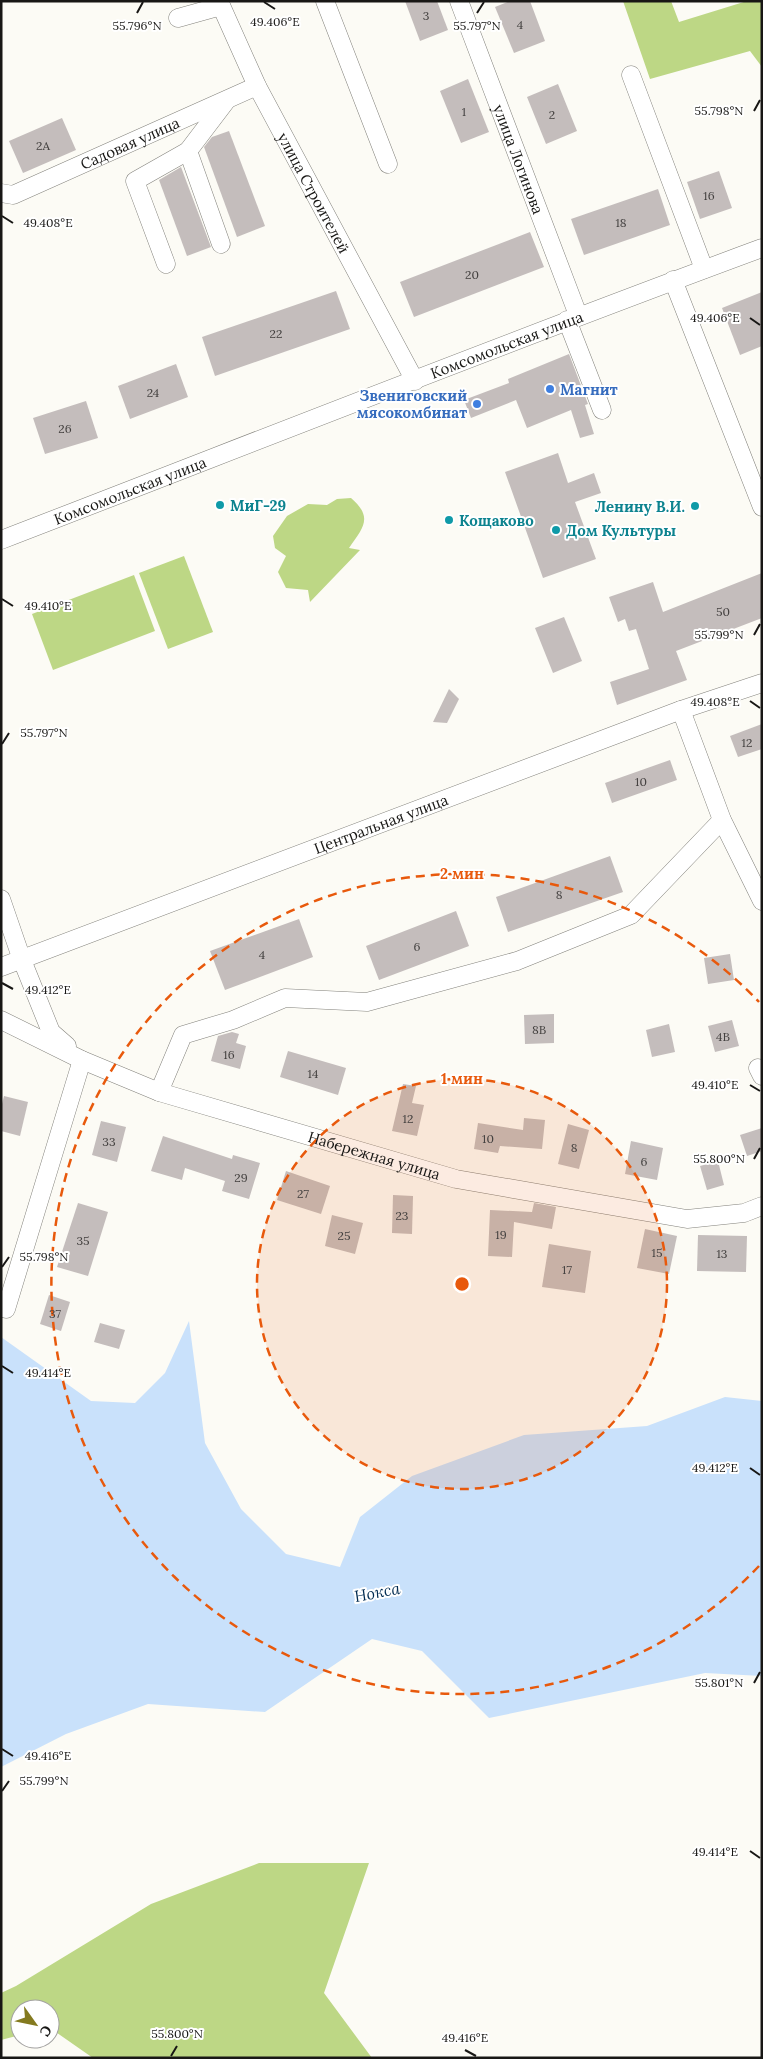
<svg xmlns="http://www.w3.org/2000/svg" width="763" height="2059" font-family="Lora,serif">
<rect width="100%" height="100%" fill="#fcfbf5"/>
<g fill="#bdd785">
<path d="M623,1H671L679,22L747,1H762V67L750,51L650,79Z"/>
<path d="M351,498C373,517 364,527 349,548L360,550L310,602L308,590L286,588L278,572L286,556L275,548L273,536L287,516L308,504L327,505L337,499Z"/>
<path d="M184,556L213,632L168,649L139,573Z"/>
<path d="M134,575L155,631L53,670L32,614Z"/>
<path d="M259,1863H369L324,1993L372,2058H93L50,2028V2009H20V2035L1,2040V1993L16,1986L151,1904Z"/>
</g>
<path fill="#c9e1fb" d="M189,1321L205,1443L241,1509L286,1554L340,1567L360,1517L412,1476L524,1435L647,1426L725,1397L762,1401V1676L705,1673L489,1718L422,1651L372,1639L265,1712L148,1704L66,1734L1,1767V1337L91,1401L135,1403L165,1373Z"/>
<g fill="#c4bdbc">
<path d="M405,1H437L448,30L420,41Z"/>
<path d="M510,1H530L545,41L514,53L495,7Z"/>
<path d="M468,79L489,132L461,143L440,91Z"/>
<path d="M558,84L577,131L546,144L527,97Z"/>
<path d="M62,118L76,150L23,173L9,141Z"/>
<path d="M229,131L265,226L237,237L204,147L212,137Z"/>
<path d="M181,167L211,247L187,256L159,180Z"/>
<path d="M719,171L732,208L700,219L687,182Z"/>
<path d="M658,189L670,225L584,255L571,219Z"/>
<path d="M530,232L544,267L414,317L400,282Z"/>
<path d="M336,291L350,329L215,376L202,337Z"/>
<path d="M762,292V346L740,355L722,308Z"/>
<path d="M569,354L588,404L585,405L594,434L580,438L571,410L527,428L516,400L471,418L464,400L509,383L508,379Z"/>
<path d="M176,364L188,397L130,419L118,386Z"/>
<path d="M86,401L98,438L45,454L33,418Z"/>
<path d="M558,453L568,483L594,473L601,493L575,502L596,559L543,578L505,472Z"/>
<path d="M762,573V618L676,651L687,680L617,705L610,682L649,669L636,629L629,631L625,619L618,622L609,597L653,582L663,612Z"/>
<path d="M564,617L582,661L553,673L535,628Z"/>
<path d="M449,689L459,699L447,723L433,722Z"/>
<path d="M762,724V749L738,757L730,736Z"/>
<path d="M670,760L677,780L612,803L605,783Z"/>
<path d="M610,856L623,892L508,932L496,897Z"/>
<path d="M456,911L469,946L379,980L366,946Z"/>
<path d="M299,919L313,957L225,990L210,951Z"/>
<path d="M730,954L734,980L708,984L704,958Z"/>
<path d="M554,1014V1043L525,1044L524,1015Z"/>
<path d="M732,1020L739,1046L715,1052L708,1026Z"/>
<path d="M669,1024L675,1052L652,1057L646,1030Z"/>
<path d="M232,1032L239,1034L236,1043L246,1046L240,1069L211,1061L218,1036Z"/>
<path d="M288,1051L346,1068L338,1095L280,1077Z"/>
<path d="M403,1084L416,1086L412,1103L424,1105L417,1136L392,1131Z"/>
<path d="M4,1096L28,1102L20,1136L1,1131V1108Z"/>
<path d="M524,1118L545,1120L542,1149L500,1146L498,1153L474,1149L478,1123L523,1130Z"/>
<path d="M101,1121L126,1127L117,1162L92,1155Z"/>
<path d="M568,1124L589,1130L579,1169L558,1164Z"/>
<path d="M762,1128V1151L747,1156L740,1135Z"/>
<path d="M163,1136L232,1159L233,1155L260,1163L249,1199L222,1191L225,1181L185,1168L182,1180L151,1171Z"/>
<path d="M631,1141L663,1148L657,1180L625,1174Z"/>
<path d="M718,1161L724,1185L707,1190L700,1166Z"/>
<path d="M286,1171L330,1186L321,1214L277,1200Z"/>
<path d="M393,1195L413,1196L412,1234L392,1233Z"/>
<path d="M78,1203L108,1212L88,1276L57,1267Z"/>
<path d="M534,1203L556,1207L552,1229L514,1222L512,1257L488,1256L490,1210L532,1212Z"/>
<path d="M332,1215L363,1223L355,1254L325,1246Z"/>
<path d="M645,1229L677,1236L669,1274L637,1268Z"/>
<path d="M698,1235L747,1236L746,1272L697,1271Z"/>
<path d="M549,1244L591,1251L585,1293L542,1287Z"/>
<path d="M49,1295L70,1302L61,1331L40,1324Z"/>
<path d="M100,1323L125,1330L119,1349L94,1342Z"/>
</g>
<g fill="none" stroke-linecap="round" stroke-linejoin="round">
<defs>
<g id="minor">
<path id="s1" d="M219,1L257,86L415,381"/>
<path d="M325,1L388,164"/>
<path id="s2" d="M459,1L578,315"/>
<path d="M178,18L221,6"/>
<path d="M631,75L704,269"/>
<path d="M188,151L221,244"/>
<path id="s3" d="M1,193L13,195L257,86"/>
<path d="M166,264L135,181L188,151L226,101"/>
<path d="M673,280L762,507"/>
<path d="M567,320L602,410"/>
<path id="s4" d="M1,540C255,442 507,342 762,248"/>
<path d="M681,710L722,820L762,901"/>
<path d="M1,899L22,960L51,1032L67,1046"/>
<path id="s5" d="M1,967L681,710L762,683"/>
<path id="s6" d="M1,1020L82,1060L159,1092L456,1179L687,1219L744,1213L762,1206"/>
<path d="M758,1068L762,1076"/>
<path d="M159,1092L183,1035L233,1020L285,998L367,1002L517,961L631,915L722,820"/>
<path d="M6,1309L82,1060"/>
</g>
</defs>
<use href="#minor" stroke="#83827c" stroke-width="19"/>
<use href="#minor" stroke="#fff" stroke-width="18"/>
</g>
<path fill="none" stroke="#181715" stroke-width="2" d="M264,2L275,9M137,13L143,2M477,13L484,2M754,111L760,100M2,216L13,223M750,318L760,325M2,599L13,606M754,635L760,624M750,701L760,708M2,744L9,733M2,983L13,989M750,1085L760,1091M754,1159L760,1148M2,1267L9,1257M2,1366L13,1373M750,1468L760,1475M754,1683L760,1672M2,1749L13,1756M2,1791L9,1781M750,1851L760,1858M465,2050L476,2056M171,2056L177,2046"/>
<circle cx="462" cy="1284" r="205" fill="#e8590c" fill-opacity=".12"/>
<g fill="none" stroke="#e8590c" stroke-width="2.5" stroke-dasharray="9 6">
<circle cx="462" cy="1284" r="205"/>
<path d="M759 1566A410 410 0 1 1 759 1002"/>
</g>
<g fill="#3f7fe0" stroke="#fff" stroke-width="2">
<circle cx="550" cy="389" r="5"/>
<circle cx="477" cy="404" r="5"/>
</g>
<g fill="#0f9aa8" stroke="#fff" stroke-width="2">
<circle cx="220" cy="505" r="5"/>
<circle cx="695" cy="506" r="5"/>
<circle cx="449" cy="520" r="5"/>
<circle cx="556" cy="530" r="5"/>
</g>
<g text-anchor="middle" dominant-baseline="central" stroke-width="4" stroke-linejoin="round" paint-order="stroke">
<g font-size="12" fill="#43403f">
<text x="426" y="15">3</text>
<text x="520" y="24">4</text>
<text x="464" y="111">1</text>
<text x="552" y="114">2</text>
<text x="43" y="145">2А</text>
<text x="709" y="195">16</text>
<text x="621" y="222">18</text>
<text x="472" y="274">20</text>
<text x="276" y="333">22</text>
<text x="153" y="392">24</text>
<text x="65" y="428">26</text>
<text x="723" y="611">50</text>
<text x="747" y="742">12</text>
<text x="641" y="781">10</text>
<text x="559" y="894">8</text>
<text x="417" y="946">6</text>
<text x="262" y="954">4</text>
<text x="539" y="1029">8В</text>
<text x="723" y="1036">4В</text>
<text x="229" y="1054">16</text>
<text x="313" y="1073">14</text>
<text x="408" y="1118">12</text>
<text x="488" y="1138">10</text>
<text x="109" y="1141">33</text>
<text x="574" y="1147">8</text>
<text x="644" y="1161">6</text>
<text x="241" y="1177">29</text>
<text x="303" y="1193">27</text>
<text x="402" y="1215">23</text>
<text x="501" y="1234">19</text>
<text x="344" y="1235">25</text>
<text x="83" y="1240">35</text>
<text x="657" y="1252">15</text>
<text x="722" y="1253">13</text>
<text x="567" y="1269">17</text>
<text x="55" y="1313">37</text>
</g>
<g font-size="15" fill="#181715" stroke="#fff">
<text stroke="none"><textPath href="#s3" startOffset="140">Садовая улица</textPath></text>
<text stroke="none"><textPath href="#s2" startOffset="169">улица Логинова</textPath></text>
<text stroke="none"><textPath href="#s1" startOffset="214">улица Строителей</textPath></text>
<text stroke="none"><textPath href="#s4" startOffset="542">Комсомольская улица</textPath></text>
<text stroke="none"><textPath href="#s4" startOffset="138">Комсомольская улица</textPath></text>
<text stroke="none"><textPath href="#s5" startOffset="406">Центральная улица</textPath></text>
<text stroke="none"><textPath href="#s6" startOffset="398">Набережная улица</textPath></text>
</g>
<g font-size="15" font-weight="bold" fill="#366cbe" stroke="#fff" text-anchor="start">
<text x="560" y="389">Магнит</text>
<text x="467" y="395" text-anchor="end">Звениговский<tspan x="467" dy="17">мясокомбинат</tspan></text>
</g>
<g font-size="15" font-weight="bold" fill="#0d838f" stroke="#fff" text-anchor="start">
<text x="230" y="505">МиГ-29</text>
<text x="685" y="506" text-anchor="end">Ленину В.И.</text>
<text x="459" y="520">Кощаково</text>
<text x="566" y="530">Дом Культуры</text>
</g>
<g font-size="16" font-style="italic" fill="#002b51" stroke="#fff">
<text transform="translate(377 1592) rotate(-11)">Нокса</text>
</g>
</g>
<g font-size="12" text-anchor="middle" fill="#181715" stroke="#fff" stroke-width="4" stroke-linejoin="round" paint-order="stroke">
<text x="275" y="26">49.406°E</text>
<text x="137" y="30">55.796°N</text>
<text x="477" y="30">55.797°N</text>
<text x="719" y="115">55.798°N</text>
<text x="48" y="227">49.408°E</text>
<text x="715" y="322">49.406°E</text>
<text x="48" y="610">49.410°E</text>
<text x="719" y="639">55.799°N</text>
<text x="715" y="706">49.408°E</text>
<text x="44" y="737">55.797°N</text>
<text x="48" y="994">49.412°E</text>
<text x="715" y="1089">49.410°E</text>
<text x="719" y="1163">55.800°N</text>
<text x="44" y="1261">55.798°N</text>
<text x="48" y="1377">49.414°E</text>
<text x="715" y="1472">49.412°E</text>
<text x="719" y="1687">55.801°N</text>
<text x="48" y="1760">49.416°E</text>
<text x="44" y="1785">55.799°N</text>
<text x="715" y="1856">49.414°E</text>
<text x="177" y="2038">55.800°N</text>
<text x="465" y="2042">49.416°E</text>
</g>
<circle cx="462" cy="1284" r="8" fill="#e8590c" stroke="#fff" stroke-width="2.5"/>
<g font-size="15" text-anchor="middle" font-weight="bold" fill="#e8590c" stroke="#fff" stroke-width="4" stroke-linejoin="round" paint-order="stroke">
<text x="462" y="879">2 мин</text>
<text x="462" y="1084">1 мин</text>
</g>
<rect width="763" height="2059" fill="none" stroke="#181715" stroke-width="5"/>
<g transform="translate(35 2024) rotate(123)"><circle r="24" fill="#ffffff" stroke="#a3a2a1"/>
<path d="M0-4L9 19L0 12L-9 19Z" fill="#847a1f"/>
<text y="-8" font-size="14" font-weight="bold" text-anchor="middle" fill="#181715">С</text>
</g>
</svg>
